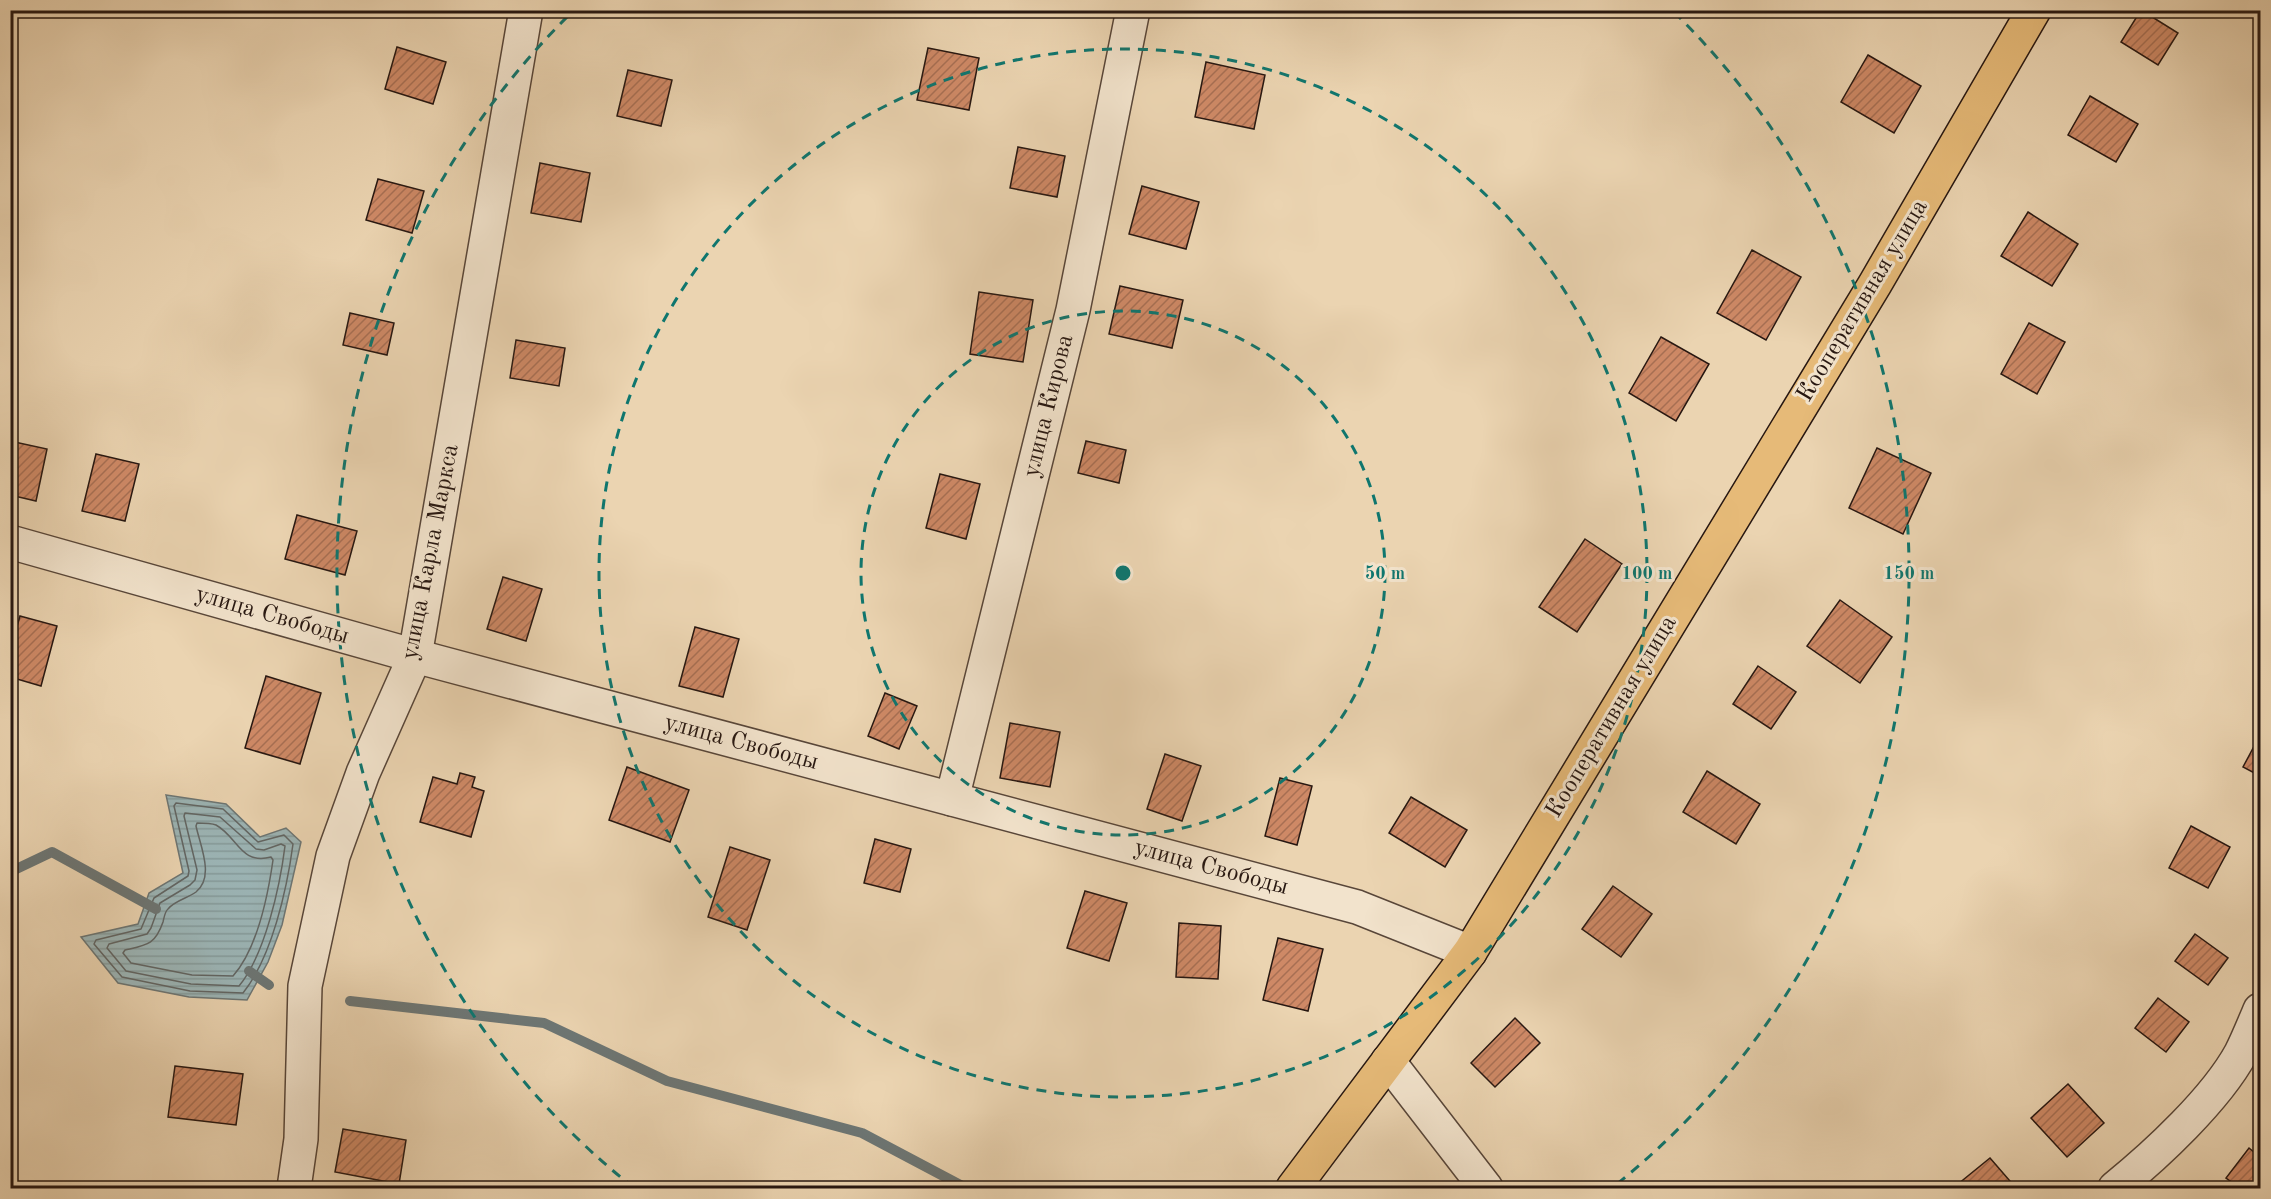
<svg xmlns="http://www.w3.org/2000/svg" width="2271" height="1199" font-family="'Old Standard TT',serif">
<defs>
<pattern id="water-rules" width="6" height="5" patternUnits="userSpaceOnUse" patternTransform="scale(1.5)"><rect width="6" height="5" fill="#9cb5b6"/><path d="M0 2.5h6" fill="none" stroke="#869b9b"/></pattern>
<pattern id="building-hatch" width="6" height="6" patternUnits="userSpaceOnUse" patternTransform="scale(1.5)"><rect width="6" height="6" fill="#ce8966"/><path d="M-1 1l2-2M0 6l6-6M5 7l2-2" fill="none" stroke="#a76f53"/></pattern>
</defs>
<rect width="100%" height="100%" fill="#ebd4b1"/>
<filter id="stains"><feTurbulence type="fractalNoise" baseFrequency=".00333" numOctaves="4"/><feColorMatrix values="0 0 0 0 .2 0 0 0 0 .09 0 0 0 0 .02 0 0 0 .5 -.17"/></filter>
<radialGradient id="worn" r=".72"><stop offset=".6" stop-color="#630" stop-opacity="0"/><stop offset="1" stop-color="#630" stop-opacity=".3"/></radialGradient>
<path fill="url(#water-rules)" stroke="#6d7674" stroke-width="1.5" d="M166,795L226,804L260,837L286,828L301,842L282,925L268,962L247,1000L189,997L118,983L81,937L138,924L149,893L183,873Z"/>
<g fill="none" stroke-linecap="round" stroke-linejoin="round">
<g stroke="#626664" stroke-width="1.5">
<path d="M176,803L223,809L258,842L284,835L293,844C287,889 272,957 243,993L190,991L122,977L94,944L96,940L141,929L154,898L188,876L189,871L174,806Z"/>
<path d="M185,813L220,817L256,849L264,850L281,844L285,846C280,886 265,955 239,986L191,984L126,971L107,948L109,944L147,934L151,928L160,903L190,885L195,880L197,870L184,816Z"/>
<path d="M197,823C202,823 211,823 216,825C238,837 240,865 271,857L273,860C268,895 257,949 233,976L192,975L131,963L123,953L125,950C147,945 155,945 163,922C164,918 165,911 168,909C174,901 188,898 196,892C215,877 200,845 196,826Z"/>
</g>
<g stroke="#6d7674" stroke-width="10">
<path d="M10,872L52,852L156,909"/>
<path d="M249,971L269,985"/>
<path d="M350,1001L544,1023L667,1081L862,1133L966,1188"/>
</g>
</g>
<g fill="url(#building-hatch)" stroke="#271711" stroke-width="1.5">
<path d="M584,10H621L620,16Z"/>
<path d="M2141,10L2178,33L2158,65L2121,42Z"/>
<path d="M397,47L446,62L433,104L385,89Z"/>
<path d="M928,48L979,58L969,110L917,100Z"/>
<path d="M1868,55L1921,86L1894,133L1841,102Z"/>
<path d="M1206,62L1265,75L1254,129L1195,117Z"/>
<path d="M628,70L672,80L661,126L617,116Z"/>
<path d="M2090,96L2138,124L2116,162L2068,135Z"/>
<path d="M1018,147L1065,156L1057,197L1010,188Z"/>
<path d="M540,163L590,173L581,222L531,213Z"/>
<path d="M378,179L424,191L412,233L366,220Z"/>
<path d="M1142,186L1199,202L1186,249L1129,234Z"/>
<path d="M2028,212L2078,244L2052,286L2001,256Z"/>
<path d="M1752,250L1801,277L1766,340L1717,313Z"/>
<path d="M1120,286L1183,300L1172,348L1109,334Z"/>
<path d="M979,292L1033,300L1023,362L970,354Z"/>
<path d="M350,313L394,323L387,355L343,345Z"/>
<path d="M2029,323L2065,342L2037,394L2001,374Z"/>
<path d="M1661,337L1709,364L1676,421L1629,393Z"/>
<path d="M516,340L565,348L559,386L510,378Z"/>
<path d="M10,441L47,449L36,501L10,495Z"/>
<path d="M1086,441L1126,450L1119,483L1078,473Z"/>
<path d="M1877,448L1931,473L1903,534L1849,508Z"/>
<path d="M96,454L139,464L125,521L82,511Z"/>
<path d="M940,474L980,484L966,539L926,528Z"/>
<path d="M297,515L357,531L345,575L285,559Z"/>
<path d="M1585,539L1622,564L1577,632L1539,607Z"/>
<path d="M503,577L542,589L526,641L487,629Z"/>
<path d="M1840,600L1892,637L1860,683L1807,646Z"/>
<path d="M20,616L57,626L41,686L10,677V651Z"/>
<path d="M695,627L739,639L723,697L679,686Z"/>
<path d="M1758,666L1796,692L1771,729L1733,704Z"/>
<path d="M266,676L321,693L300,764L245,748Z"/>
<path d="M885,693L917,706L899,749L868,736Z"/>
<path d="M1010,723L1060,732L1050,787L1000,778Z"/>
<path d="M2260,735V776L2243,767Z"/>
<path d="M1165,754L1201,766L1182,821L1147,809Z"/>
<path d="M627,767L689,790L670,842L609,820Z"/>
<path d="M1707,771L1760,804L1736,844L1683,812Z"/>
<path d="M460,773L475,777L472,787L484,791L471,837L420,822L433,777L457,784Z"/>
<path d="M1280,778L1312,786L1297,845L1265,836Z"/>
<path d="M1411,797L1467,830L1445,867L1389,833Z"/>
<path d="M2191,826L2230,847L2208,888L2169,868Z"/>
<path d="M875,839L911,849L900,892L864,883Z"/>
<path d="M730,847L770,860L747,930L708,917Z"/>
<path d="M1613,886L1652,914L1621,957L1582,929Z"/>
<path d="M1085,891L1127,903L1109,961L1067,948Z"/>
<path d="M1179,923L1221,926L1218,979L1176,977Z"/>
<path d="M2195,934L2228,958L2208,985L2175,961Z"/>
<path d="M1278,938L1323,949L1308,1011L1263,1000Z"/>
<path d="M2158,998L2189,1022L2166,1052L2135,1028Z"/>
<path d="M1515,1018L1540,1043L1495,1087L1471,1063Z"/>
<path d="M175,1066L243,1074L236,1125L168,1117Z"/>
<path d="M2068,1084L2104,1123L2067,1157L2031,1118Z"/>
<path d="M343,1129L406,1140L399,1184L335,1172Z"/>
<path d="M2249,1148L2260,1157V1188H2240L2226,1178Z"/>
<path d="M1990,1158L2016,1188H1962L1958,1184Z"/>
</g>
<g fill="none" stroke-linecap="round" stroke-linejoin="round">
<defs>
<g id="minor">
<path d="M10,542L415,656L1357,907L1470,952"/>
<path d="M952,799L1073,310L1133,10"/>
<path d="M1388,1061L1486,1188"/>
<path d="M294,1188L301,1139L305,986L333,856L363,773L415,656L526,10"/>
<path d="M2115,1188C2156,1155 2216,1099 2241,1053C2248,1039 2254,1024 2260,1010"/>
</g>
<path id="major" d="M1293,1188L1470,952L1875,284L2034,10"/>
</defs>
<use href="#minor" stroke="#584639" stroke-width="36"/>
<use href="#major" stroke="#271711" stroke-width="36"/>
<use href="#minor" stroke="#f2e3cc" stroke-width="33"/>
<use href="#major" stroke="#e6ba78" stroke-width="33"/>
</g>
<g fill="none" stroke="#0f766e" stroke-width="3" stroke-dasharray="10 8">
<circle cx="1123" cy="573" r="262"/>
<circle cx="1123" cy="573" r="524"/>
<path d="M634 1188A786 786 0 0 1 572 12M1674 12A786 786 0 0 1 1612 1188"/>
</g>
<g text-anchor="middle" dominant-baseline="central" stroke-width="6" stroke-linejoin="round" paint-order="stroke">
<g font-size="24" fill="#271711" stroke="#f2e3cc">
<text transform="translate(1863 301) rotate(-59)">Кооперативная улица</text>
<text transform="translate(1049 406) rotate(-76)">улица Кирова</text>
<text transform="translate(431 552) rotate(-79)">улица Карла Маркса</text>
<text transform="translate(272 616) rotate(16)">улица Свободы</text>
<text transform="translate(1612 717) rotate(-59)">Кооперативная улица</text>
<text transform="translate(741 743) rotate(15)">улица Свободы</text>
<text transform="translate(1211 868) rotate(15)">улица Свободы</text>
</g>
</g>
<circle cx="1123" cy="573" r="9" fill="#0f766e" stroke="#f2e3cc" stroke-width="3"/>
<g font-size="18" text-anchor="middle" font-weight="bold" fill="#0f766e" stroke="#f2e3cc" stroke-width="6" stroke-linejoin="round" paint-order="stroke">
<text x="1385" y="579">50 m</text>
<text x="1647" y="579">100 m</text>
<text x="1909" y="579">150 m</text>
</g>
<rect width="2271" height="1199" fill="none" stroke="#ebd4b1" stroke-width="36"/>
<rect x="12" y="12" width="2247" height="1175" fill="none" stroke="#271711" stroke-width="3"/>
<rect x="18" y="18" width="2235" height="1163" fill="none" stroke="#271711" stroke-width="1.5"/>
<rect width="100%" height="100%" filter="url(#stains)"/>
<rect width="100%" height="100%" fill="url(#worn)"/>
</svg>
